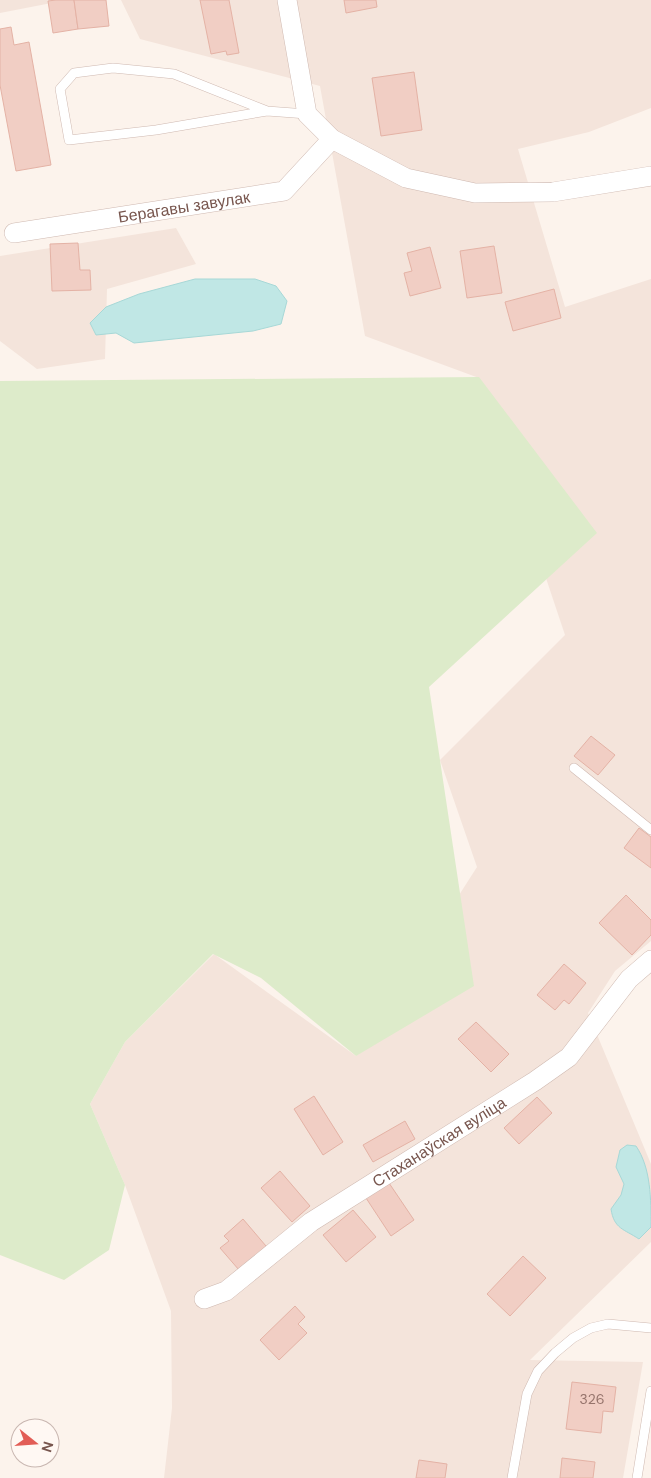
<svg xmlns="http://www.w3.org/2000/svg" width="651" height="1478" font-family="'DM Sans',sans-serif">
<rect width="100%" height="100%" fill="#fcf3ec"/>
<g fill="#f4e4db">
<path d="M0,0H67L0,13Z"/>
<path d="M121,0H651V108L589,132L518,149L565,307L651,279V941L615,971L588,1013L651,1164V1242L530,1360L643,1362L623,1478H164L172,1408L171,1311L125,1185L90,1104L125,1042L214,954L356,1056L477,867L440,760L565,635L479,378L365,336L320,86L140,39Z"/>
<path d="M176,228L196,264L107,289L105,359L37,369L0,341V256Z"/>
</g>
<path fill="#ddebca" d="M479,377L597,533L429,687L474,986L356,1056L261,978L213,954L125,1042L90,1104L125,1185L109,1250L64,1280L0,1255V381Z"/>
<g fill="#c0e7e5" stroke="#a7d8d7">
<path d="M195,279H255L276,286L287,301L281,324L253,331L134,343L116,333L96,335L90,323L106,307L139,294Z"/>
<path d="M627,1145L636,1146C651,1168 651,1199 651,1227L639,1239C624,1229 614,1229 611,1209L621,1195L624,1184L616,1167L620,1150Z"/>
</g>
<g fill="#f1cec4" stroke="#e4b2a5">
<path d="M56,0H74L78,29L53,33L48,1Z"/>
<path d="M74,0H106L109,26L78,29Z"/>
<path d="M200,0H229L239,53L227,55L226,51L211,54Z"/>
<path d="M344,0H376L377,7L346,13Z"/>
<path d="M11,27L14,45L29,42L51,165L16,171L0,85V29Z"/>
<path d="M414,72L422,130L381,136L372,78Z"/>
<path d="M78,243L80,270H90L91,290L52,291L50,244Z"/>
<path d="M494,246L502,293L467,298L460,251Z"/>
<path d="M430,247L441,288L410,296L404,273L412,271L407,253Z"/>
<path d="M554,289L561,318L513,331L505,302Z"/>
<path d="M591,736L615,755L598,775L574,756Z"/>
<path d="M639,828L651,837V868L624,848Z"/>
<path d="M626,895L651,920V935L632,955L599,923Z"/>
<path d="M564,964L586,983L569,1004L564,1000L555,1010L537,995Z"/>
<path d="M476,1022L509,1054L491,1072L458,1039Z"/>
<path d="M314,1096L343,1142L323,1155L294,1109Z"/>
<path d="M537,1097L552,1113L519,1144L504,1128Z"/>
<path d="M405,1121L415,1139L373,1162L363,1145Z"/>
<path d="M280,1171L310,1206L292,1222L261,1188Z"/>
<path d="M389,1183L414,1220L391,1236L366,1198Z"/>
<path d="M353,1210L376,1237L346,1262L323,1235Z"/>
<path d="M243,1219L266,1246L239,1270L220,1248L229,1241L224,1236Z"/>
<path d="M523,1256L546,1278L510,1316L487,1294Z"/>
<path d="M295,1306L305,1317L298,1324L307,1333L279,1360L260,1340Z"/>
<path d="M572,1382L616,1387L613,1412L603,1411L601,1433L566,1429Z"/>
<path d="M562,1458L595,1462L593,1478H560Z"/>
<path d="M419,1460L447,1464L445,1478H416Z"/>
</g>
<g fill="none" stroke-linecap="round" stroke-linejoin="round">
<defs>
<g id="lane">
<path d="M267,111L156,130L69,140L60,89L74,73L113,68L174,74L267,111L307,114"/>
<path d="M574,768L651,830"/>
<path d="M512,1478L527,1394L538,1371L555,1353L573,1338L591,1328L608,1324L651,1328"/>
<path d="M637,1478L651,1391"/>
</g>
<g id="street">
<path d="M287,0L307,114L332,139L406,178L475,193L553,192L651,176"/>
<path id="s1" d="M14,233L284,191L332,139"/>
<path id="s2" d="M204,1299L226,1291L311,1222L535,1081L569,1057L629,979L651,960"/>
</g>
</defs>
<use href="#lane" stroke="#cfb9b1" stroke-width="10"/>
<use href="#street" stroke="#cfb9b1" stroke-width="20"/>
<use href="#lane" stroke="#fff" stroke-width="9"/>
<use href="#street" stroke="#fff" stroke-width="19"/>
</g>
<g text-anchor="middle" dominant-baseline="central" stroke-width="4" stroke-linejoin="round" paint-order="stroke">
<g font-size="14" fill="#96746c">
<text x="592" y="1399">326</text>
</g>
<g font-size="16" fill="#78564e" stroke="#fff8f3">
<text stroke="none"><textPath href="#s1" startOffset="172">Берагавы завулак</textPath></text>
<text stroke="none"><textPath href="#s2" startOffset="284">Стаханаўская вуліца</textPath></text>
</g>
</g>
<g transform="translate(35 1443) rotate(107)"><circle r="24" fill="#fff8f3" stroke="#c9b7b1"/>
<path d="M0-4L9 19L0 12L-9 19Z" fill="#e25d56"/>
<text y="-8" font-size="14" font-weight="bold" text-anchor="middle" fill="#78564e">N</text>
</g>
</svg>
